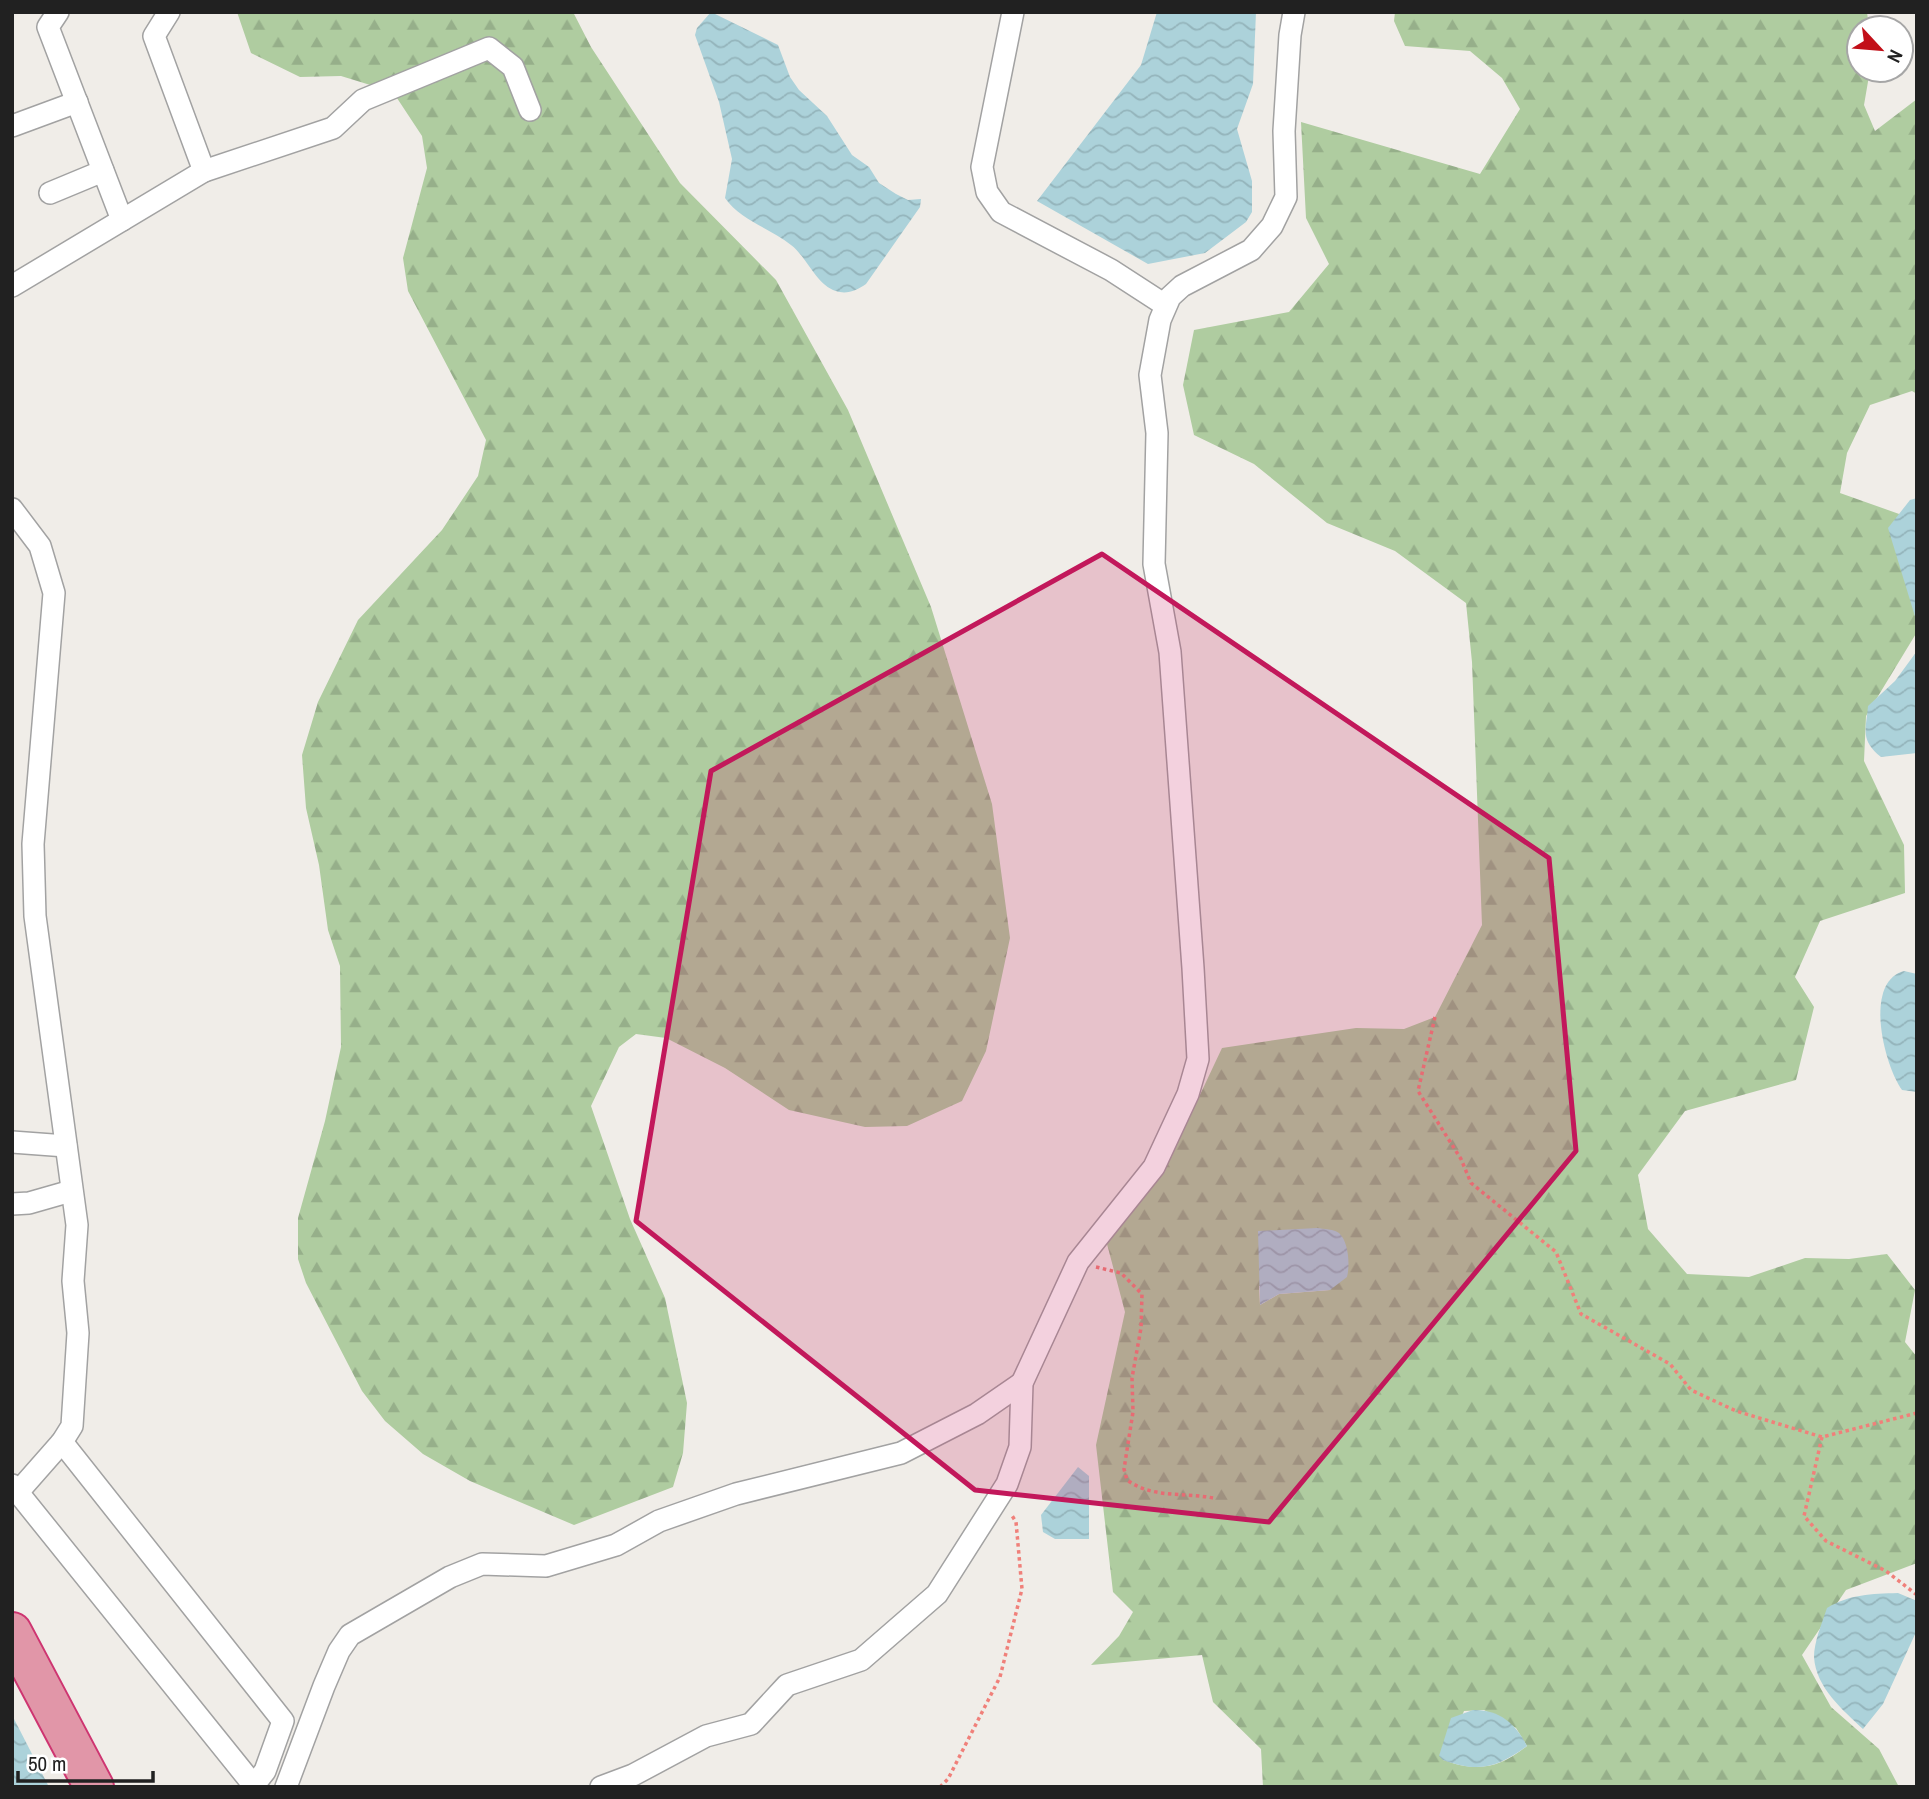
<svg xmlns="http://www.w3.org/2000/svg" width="1929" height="1799" font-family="'Archivo Narrow',sans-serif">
<defs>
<pattern id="forest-firs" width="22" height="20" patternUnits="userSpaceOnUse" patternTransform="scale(1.75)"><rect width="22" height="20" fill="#afcca0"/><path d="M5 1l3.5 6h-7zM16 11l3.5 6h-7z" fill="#96af8a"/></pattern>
<pattern id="water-waves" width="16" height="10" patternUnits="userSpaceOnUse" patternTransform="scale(1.75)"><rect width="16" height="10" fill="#acd2da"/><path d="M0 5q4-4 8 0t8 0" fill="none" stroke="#94b4bb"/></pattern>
</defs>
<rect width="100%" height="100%" fill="#f0ede8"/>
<g fill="url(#forest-firs)" fill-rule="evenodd">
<path d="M237,12H573L591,47L680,183L776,280L848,410L931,607L992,804L1010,938L986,1051L962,1101L907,1126L865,1127L789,1110L725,1068L666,1038L636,1034L619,1047L591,1106L630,1219L665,1298L687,1403L683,1453L673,1487L574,1525L470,1481L423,1454L385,1421L362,1391L306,1283L298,1259V1218L325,1121L341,1047L340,966L328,930L319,865L306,808L302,755L318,702L358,620L442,530L478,476L486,440L408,291L403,258L427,168L422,136L393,92L341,76L300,77L251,53Z"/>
<path d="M1395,12H1867L1869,28H1859V70H1870L1864,105L1875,131L1917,99V394L1912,391L1870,405L1847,453L1840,493L1902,515L1917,632L1866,716L1864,761L1904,845L1905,893L1820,921L1795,977L1814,1007L1796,1080L1685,1111L1638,1175L1648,1229L1687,1274L1749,1277L1805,1258L1849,1259L1887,1254L1915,1290L1905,1342L1917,1357V1563L1846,1590L1802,1655L1831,1707L1879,1749L1899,1787H1263L1261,1749L1213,1702L1202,1655L1091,1665L1119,1636L1133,1612L1113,1592L1096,1445L1125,1312L1107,1244L1166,1167L1222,1048L1356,1028L1404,1029L1435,1017L1482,925L1472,662L1466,603L1395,551L1327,523L1254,464L1194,435L1183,385L1194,330L1289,312L1329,264L1306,218L1301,122L1480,174L1520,109L1502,78L1470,51L1405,46L1394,21ZM1259,1286L1330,1290L1279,1294L1260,1305ZM1484,1710L1516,1728L1527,1746C1498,1769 1477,1772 1443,1760L1464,1711Z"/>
</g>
<g fill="url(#water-waves)">
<path d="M711,12L778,45L790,77L799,90L827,116L852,155L869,167L879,183L896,194L908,200L921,199L920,207L866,284C857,290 847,295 836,291C816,285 807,257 791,245C770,228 740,220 725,198L732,159L719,102L695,35L697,28Z"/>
<path d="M1157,12H1256L1253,84L1237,129L1252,181V212L1246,222L1205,253L1148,264L1037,201L1141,65Z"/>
<path d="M1917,498V623L1888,528L1910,500Z"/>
<path d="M1917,651V753L1881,757C1860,740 1866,730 1868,706L1895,681Z"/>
<path d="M1904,971L1917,974V1092L1902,1090C1884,1065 1863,982 1904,971Z"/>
<path d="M1317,1228C1324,1229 1334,1229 1339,1233C1349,1242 1350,1266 1347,1277L1330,1290L1279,1294L1260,1305L1258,1231Z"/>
<path d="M1078,1467L1089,1476V1539H1055L1043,1532L1041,1515Z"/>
<path d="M1898,1593L1917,1601V1630L1883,1704L1863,1729C1843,1710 1816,1688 1814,1657C1814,1642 1822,1623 1827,1608C1850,1594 1871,1594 1898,1593Z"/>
<path d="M1473,1710C1499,1709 1516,1724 1527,1746C1497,1768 1478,1773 1443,1760L1439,1756L1451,1718Z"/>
<path d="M12,1715L49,1787H12Z"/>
</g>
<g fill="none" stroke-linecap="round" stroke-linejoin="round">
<defs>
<g id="street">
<path d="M58,12L48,27L122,220"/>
<path d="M1013,12L982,167L987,192L1001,212L1111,270L1165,305"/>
<path d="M12,126L77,102"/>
<path d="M204,171L333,128L363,100L489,48L513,67L530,110"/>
<path d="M50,193L103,171"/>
<path d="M12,286L204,171L154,36L169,12"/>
<path d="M12,509L40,546L54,593L33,844L35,916L77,1225L73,1281L78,1333L72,1426L62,1442L18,1492"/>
<path d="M12,1142L66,1146"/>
<path d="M12,1204L29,1203L71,1191"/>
<path d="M62,1442L283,1721L265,1771L254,1785"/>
<path d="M12,1485L255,1787"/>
<path d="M286,1787L324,1686L339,1651L350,1635L450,1577L482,1564L546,1566L616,1545L659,1521L736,1494L901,1453L977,1414L1022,1383"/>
<path d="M601,1787L633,1775L706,1736L751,1724L787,1685L861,1660L937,1594L1007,1484L1020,1447L1022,1383L1078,1262L1154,1167L1188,1094L1198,1059L1193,968L1170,652L1154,564L1157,433L1150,375L1160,320L1170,297L1182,286L1251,250L1272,226L1286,197L1284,131L1290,35L1294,12"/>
</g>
<path id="highway" d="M12,1632L94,1787"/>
</defs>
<use href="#street" stroke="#a2a2a2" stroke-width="24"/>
<use href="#highway" stroke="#ce3571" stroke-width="42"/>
<g stroke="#f0807a" stroke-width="3.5" stroke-dasharray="3.5 3.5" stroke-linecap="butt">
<path d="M1435,1017L1418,1091L1461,1159L1471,1183L1556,1252L1581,1314L1670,1364L1691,1390L1736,1411L1822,1437L1917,1413"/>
<path d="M1096,1267L1121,1273L1142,1294L1141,1328L1132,1378L1133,1412L1124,1469L1127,1480C1154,1499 1183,1492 1213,1498"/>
<path d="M1822,1437L1804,1516L1826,1541L1886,1571L1917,1595"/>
<path d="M940,1787L948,1779L1000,1677L1022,1589L1016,1522L1011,1514"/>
</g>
<use href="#street" stroke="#fff" stroke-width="21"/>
<use href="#highway" stroke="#e196a8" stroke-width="38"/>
</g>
<path fill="#c2185b" fill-opacity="0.2" stroke="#c2185b" stroke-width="5" stroke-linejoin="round" d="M1102,554L1549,858L1576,1151L1269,1522L975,1490L636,1221L711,771Z"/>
<rect width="1929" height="1799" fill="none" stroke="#212121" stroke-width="28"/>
<g transform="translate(1880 49) rotate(116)"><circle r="33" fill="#ffffff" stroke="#a6a6a6" stroke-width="2"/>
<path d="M0-5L12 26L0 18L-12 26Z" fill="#c20f18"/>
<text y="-10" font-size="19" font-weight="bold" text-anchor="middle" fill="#212121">N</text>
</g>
<path d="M18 1771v10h135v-10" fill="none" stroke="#212121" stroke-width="3.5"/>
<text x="28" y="1771" font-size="21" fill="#212121" stroke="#ffffff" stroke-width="5" paint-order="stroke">50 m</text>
</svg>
